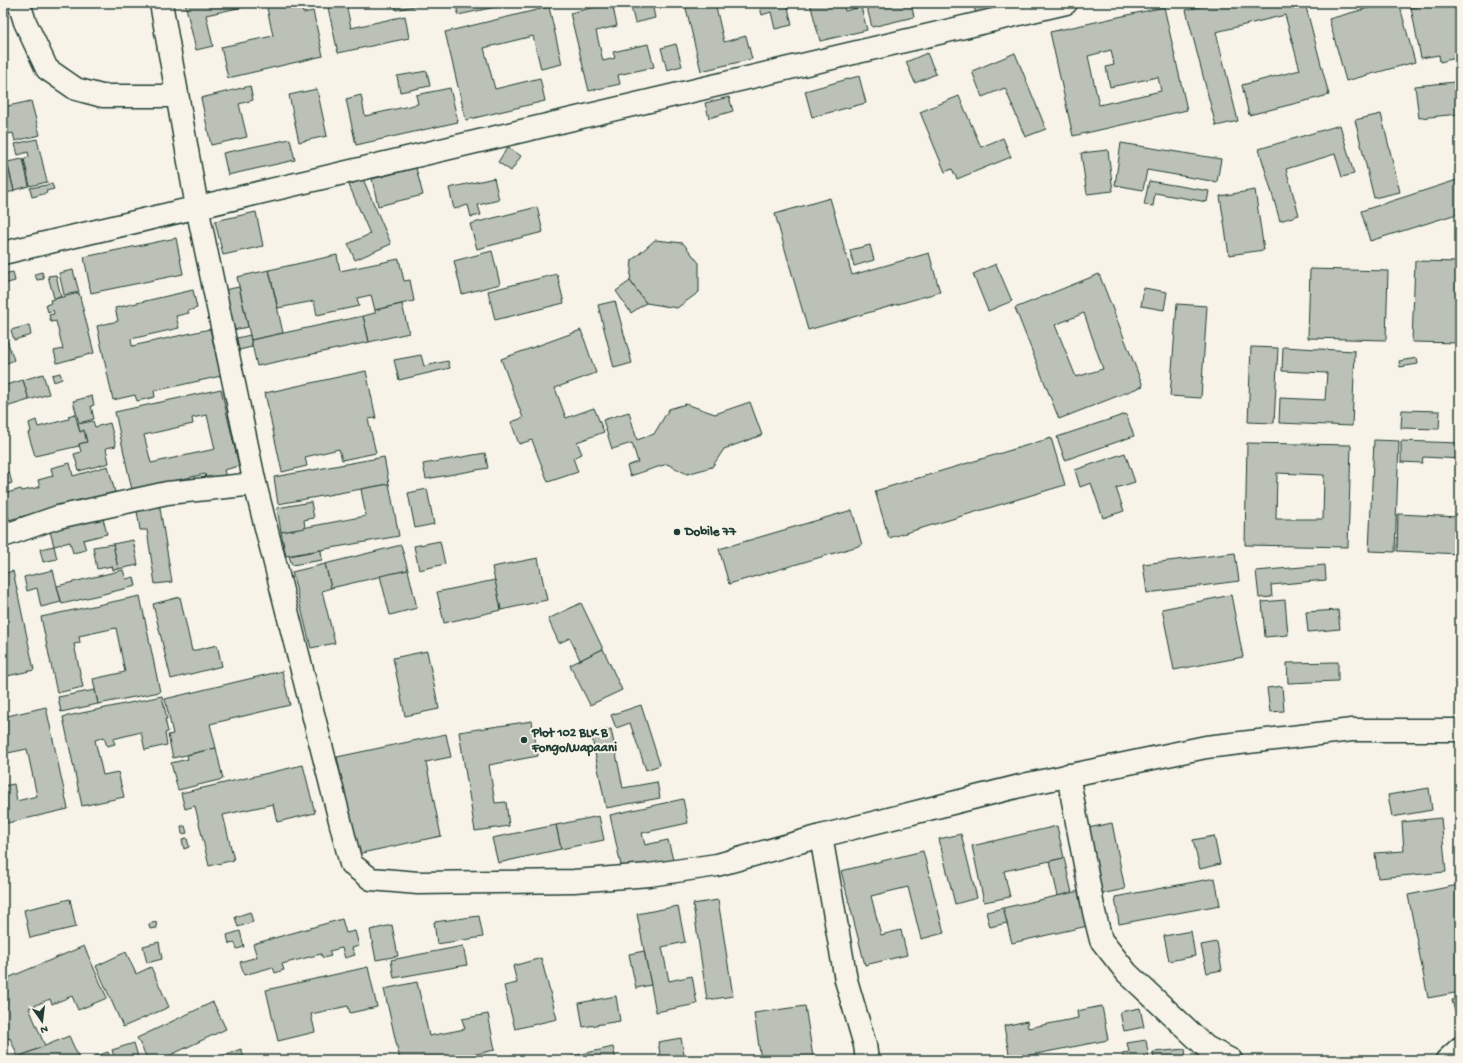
<svg xmlns="http://www.w3.org/2000/svg" width="1463" height="1063" font-family="'Gochi Hand',sans-serif">
<rect width="100%" height="100%" fill="#f7f3e8"/>
<filter id="ink" filterUnits="userSpaceOnUse"><feTurbulence type="fractalNoise" baseFrequency=".025" numOctaves="2"/><feDisplacementMap in="SourceGraphic" scale="8" xChannelSelector="R" yChannelSelector="G"/><feConvolveMatrix kernelMatrix="1 2 1 2 8 2 1 2 1" color-interpolation-filters="sRGB"/></filter>
<g filter="url(#ink)">
<g fill="#bbc1b6" stroke="#1f3d34" fill-rule="evenodd">
<path d="M185,3H261L206,15L213,46L196,50Z"/>
<path d="M266,3H301L303,13L313,11L323,56L228,78L221,47L273,36Z"/>
<path d="M327,3H346L351,28L405,16L409,38L338,53Z"/>
<path d="M395,3H428L396,10Z"/>
<path d="M456,3H514L458,15Z"/>
<path d="M612,3L617,26L596,31L603,61L615,58L613,52L648,44L654,67L618,75L620,84L589,91L570,13Z"/>
<path d="M630,3H652L655,18L635,23Z"/>
<path d="M691,3H715L724,42L746,36L752,59L701,71L685,4Z"/>
<path d="M759,3H787L792,25L775,29L771,12L762,15Z"/>
<path d="M810,3H843L845,11L861,7L867,30L820,41Z"/>
<path d="M872,3H911L914,17L872,27L866,4Z"/>
<path d="M973,3H1017V4L976,14Z"/>
<path d="M1215,3H1305L1329,95L1249,115L1242,85L1300,70L1285,15L1216,32L1238,121L1216,126L1186,10Z"/>
<path d="M1386,3H1399L1415,62L1346,81L1329,19Z"/>
<path d="M1436,3H1460V57L1440,62L1439,55L1421,58L1411,8Z"/>
<path d="M549,7L562,64L541,69L533,36L484,48L495,89L540,78L545,101L466,120L445,32Z"/>
<path d="M1164,7L1187,110L1073,136L1050,32ZM1111,50L1114,65L1106,67L1110,87L1158,77L1161,91L1099,105L1088,56Z"/>
<path d="M676,44L682,66L667,70L661,48Z"/>
<path d="M927,53L936,74L915,83L906,62Z"/>
<path d="M1015,53L1046,129L1025,137L1005,88L982,97L972,71Z"/>
<path d="M427,71L430,86L400,92L397,76Z"/>
<path d="M859,76L866,103L812,117L805,91Z"/>
<path d="M1455,82L1459,114L1419,118L1415,86Z"/>
<path d="M250,86L253,100L239,104L247,137L211,145L201,98Z"/>
<path d="M450,88L458,122L356,145L346,99L361,95L365,116L418,104L416,95Z"/>
<path d="M317,89L327,136L299,142L289,95Z"/>
<path d="M959,96L981,147L1003,138L1011,157L957,179L952,169L945,172L920,112Z"/>
<path d="M729,97L733,111L709,118L705,103Z"/>
<path d="M31,101L40,135L15,141L13,133L3,135V107Z"/>
<path d="M1381,114L1400,192L1374,198L1355,120Z"/>
<path d="M1340,125L1354,174L1342,177L1335,154L1286,169L1299,215L1280,221L1259,149Z"/>
<path d="M37,139L47,182L30,186L24,159L29,157L28,152L18,155L15,144Z"/>
<path d="M290,139L295,160L228,175L223,153Z"/>
<path d="M1121,143L1221,159L1217,182L1147,170L1143,190L1115,185Z"/>
<path d="M508,147L521,156L511,171L498,162Z"/>
<path d="M1108,150L1113,191L1087,194L1081,153Z"/>
<path d="M23,159L29,186L14,190L7,162Z"/>
<path d="M7,163L14,191L3,194V164Z"/>
<path d="M416,168L423,195L378,206L372,179Z"/>
<path d="M494,178L499,200L478,205L481,215L471,217L468,205L454,209L449,188Z"/>
<path d="M363,179L391,244L355,260L348,244L370,234L349,185Z"/>
<path d="M1460,179V213L1370,241L1361,211Z"/>
<path d="M1149,181L1209,191L1207,202L1155,193L1153,206L1144,205Z"/>
<path d="M52,184L54,189L46,191L47,193L32,197L30,188Z"/>
<path d="M1255,190L1264,250L1229,255L1220,196Z"/>
<path d="M830,198L852,275L929,253L940,292L808,330L775,214Z"/>
<path d="M537,207L543,232L477,249L470,224Z"/>
<path d="M256,212L263,246L223,255L215,221Z"/>
<path d="M176,238L183,274L91,293L84,257Z"/>
<path d="M655,240L683,243L699,263V292L677,308L646,303L630,281L632,260Z"/>
<path d="M870,245L874,260L854,266L850,250Z"/>
<path d="M492,251L500,284L462,294L454,261Z"/>
<path d="M337,255L340,271L399,259L404,281L410,280L414,301L375,310L371,295L357,298L359,306L317,315L314,301L278,308L269,270Z"/>
<path d="M1415,261L1460,262V296H1457L1456,310H1460V343L1412,342Z"/>
<path d="M996,264L1012,301L988,311L973,274Z"/>
<path d="M1310,269L1388,271L1386,340L1308,338Z"/>
<path d="M73,270L79,292L64,295L59,273Z"/>
<path d="M269,270L283,333L251,340L237,277Z"/>
<path d="M13,272L15,281L4,284L3,274Z"/>
<path d="M42,272L44,279L37,280L35,274Z"/>
<path d="M557,274L564,303L495,320L488,291Z"/>
<path d="M1099,274L1143,386L1059,419L1015,308ZM1084,313L1103,369L1076,377L1055,325Z"/>
<path d="M56,275L61,297L54,298L48,276Z"/>
<path d="M630,281L646,303L631,313L616,291Z"/>
<path d="M239,287L248,327L233,330L224,290Z"/>
<path d="M1144,288L1167,292L1164,310L1141,306Z"/>
<path d="M193,290L197,308L188,311L189,313L176,316L179,328L131,339L132,346L210,329L221,376L154,391L155,397L137,401L135,395L113,400L97,326L118,321L115,308Z"/>
<path d="M79,293L94,353L57,363L54,351L63,349L56,321L51,322L49,315L54,314L53,310L48,312L46,305L51,303L50,300Z"/>
<path d="M615,301L632,363L614,368L598,305Z"/>
<path d="M402,304L409,333L369,342L363,316L375,313V310Z"/>
<path d="M1177,304L1207,306L1201,398L1170,396Z"/>
<path d="M363,316L369,342L257,366L251,340Z"/>
<path d="M29,325L31,335L14,340L11,330Z"/>
<path d="M581,330L596,373L555,388L566,418L594,408L604,432L577,442L582,454L573,458L578,472L548,482L532,440L519,444L511,422L523,418L501,359Z"/>
<path d="M5,335L14,360L3,365V336Z"/>
<path d="M250,335L252,347L235,351L233,339Z"/>
<path d="M1251,347L1278,348L1274,423L1248,422Z"/>
<path d="M1283,347L1355,351L1352,426L1279,423L1280,398L1325,400L1327,373L1282,371Z"/>
<path d="M421,355L424,366L448,361L450,368L399,380L394,360Z"/>
<path d="M1417,358L1418,364L1400,367L1399,361Z"/>
<path d="M366,371L376,418L368,419L376,453L342,460L339,449L305,457L307,466L282,472L265,393Z"/>
<path d="M60,373L62,379L54,382L52,375Z"/>
<path d="M43,374L49,394L29,400L23,380Z"/>
<path d="M23,380L29,400L6,407L3,396V386Z"/>
<path d="M221,389L239,466L224,470L226,477L207,481L205,474L132,490L115,412ZM207,415L215,449L151,463L144,435L193,424L192,418Z"/>
<path d="M92,396L94,405L91,406L94,419L79,423L73,401Z"/>
<path d="M750,402L762,435L724,449L712,467L687,474L667,464L630,476L627,466L638,462L632,443L612,449L603,420L629,412L637,440L654,434L669,409L686,404L715,414Z"/>
<path d="M1402,410L1440,411L1439,429L1401,428Z"/>
<path d="M75,414L80,432L84,430L87,442L79,444V446L35,456L28,433L31,432L29,423L36,420L38,427L69,419L68,416Z"/>
<path d="M1126,414L1134,436L1065,460L1057,437Z"/>
<path d="M93,421L95,427L110,423L116,446L106,448L109,463L79,471L74,454L81,452L79,444L87,442L84,430L80,432L78,424Z"/>
<path d="M1051,438L1065,485L889,538L875,491Z"/>
<path d="M1374,440L1399,441L1395,552L1369,551Z"/>
<path d="M1401,441L1460,443V459L1423,457L1422,463L1401,462Z"/>
<path d="M1247,443L1351,445L1348,547L1245,545ZM1277,473L1324,475L1323,519H1276Z"/>
<path d="M485,453L488,468L426,479L423,464Z"/>
<path d="M1125,453L1135,482L1116,488L1124,511L1103,518L1091,483L1080,487L1075,470Z"/>
<path d="M384,457L389,484L278,504L274,477Z"/>
<path d="M70,463L73,476L108,466L115,492L9,520L3,499V494L21,489L22,491L40,487L38,480L53,476L51,468Z"/>
<path d="M9,472L12,483L3,486V474Z"/>
<path d="M389,484L399,536L286,556L281,532L366,516L361,489Z"/>
<path d="M427,489L434,524L415,528L408,493Z"/>
<path d="M159,502L172,582L155,584L147,530H140L136,505Z"/>
<path d="M311,502L314,518L304,520L305,528L281,532L277,508Z"/>
<path d="M852,510L862,545L729,584L719,549Z"/>
<path d="M1398,514L1460,517V554L1397,551Z"/>
<path d="M102,515L107,534L83,540L86,550L73,553L70,542L54,546L49,528Z"/>
<path d="M133,540L138,565L118,569L113,544Z"/>
<path d="M440,541L445,564L419,570L414,546Z"/>
<path d="M113,544L118,569L113,570L112,566L97,569L93,547Z"/>
<path d="M401,545L408,570L331,588L325,564Z"/>
<path d="M54,546L57,559L43,562L40,549Z"/>
<path d="M321,550L322,560L292,565L289,556Z"/>
<path d="M1235,553L1239,581L1147,593L1143,564Z"/>
<path d="M538,558L547,600L501,610L492,567Z"/>
<path d="M325,564L331,588L322,591L335,643L311,648L292,572Z"/>
<path d="M1325,565L1326,580L1271,585L1272,597L1259,598L1256,571Z"/>
<path d="M53,570L61,602L41,607L37,588L27,591L24,577Z"/>
<path d="M123,570L126,579L134,577L136,586L62,604L57,586Z"/>
<path d="M408,570L417,608L390,615L380,576Z"/>
<path d="M13,571L34,670L3,677V574Z"/>
<path d="M495,580L501,610L444,623L437,592Z"/>
<path d="M1231,595L1243,657L1174,670L1162,609Z"/>
<path d="M140,596L160,692L98,704L93,679L125,672L116,628L79,636L80,643L74,644L83,687L57,693L41,617Z"/>
<path d="M180,597L192,651L217,645L222,666L171,679L153,604Z"/>
<path d="M1285,600L1288,635L1265,637L1262,602Z"/>
<path d="M581,603L603,649L580,660L570,638L559,643L548,619Z"/>
<path d="M1338,610L1340,629L1308,632L1306,612Z"/>
<path d="M603,649L622,690L590,705L570,665Z"/>
<path d="M427,651L439,709L405,716L393,658Z"/>
<path d="M1338,662V681L1288,683L1287,663Z"/>
<path d="M282,671L290,705L210,724L216,748L173,758L168,735L173,734L165,699Z"/>
<path d="M1282,686L1284,711L1270,712L1267,688Z"/>
<path d="M95,690L98,704L61,712L58,697Z"/>
<path d="M162,696L167,719H165L168,732L165,733L167,745L145,750L141,732L113,739L115,744L107,746L104,737L95,740L103,775L118,772L124,797L82,806L63,717Z"/>
<path d="M641,705L660,765L646,770L630,723L616,728L611,715Z"/>
<path d="M46,707L68,809L3,824V786L14,784L17,801L37,796L27,749L3,754V717Z"/>
<path d="M532,721L538,756L489,765L495,803L506,802L509,826L475,831L459,732Z"/>
<path d="M611,729L623,788L657,782L660,798L606,808L591,733Z"/>
<path d="M446,734L451,757L426,762L441,836L357,854L337,757Z"/>
<path d="M216,748L223,779L178,790L171,763L188,759L187,755Z"/>
<path d="M303,765L315,813L277,822L273,804L223,815L234,860L209,866L195,806L185,809L181,793Z"/>
<path d="M1429,788L1432,810L1392,817L1388,795Z"/>
<path d="M683,799L688,823L642,833L645,845L668,840L674,864L623,875L610,815Z"/>
<path d="M599,816L604,840L561,849L556,825Z"/>
<path d="M1441,818L1446,872L1378,878L1375,853L1404,851L1402,822Z"/>
<path d="M1112,823L1125,889L1101,894L1088,828Z"/>
<path d="M556,825L561,849L498,863L492,838Z"/>
<path d="M181,826H185L187,833L182,834Z"/>
<path d="M1057,826L1064,858L1004,871L1010,897L984,902L972,846Z"/>
<path d="M961,834L977,898L955,904L939,839Z"/>
<path d="M1214,836L1220,864L1200,869L1193,840Z"/>
<path d="M187,838L189,847L184,849L182,839Z"/>
<path d="M923,851L944,933L921,939L908,887L871,896L881,935L901,930L907,955L865,965L841,871Z"/>
<path d="M1064,858L1072,893L1058,896L1050,861Z"/>
<path d="M1215,878L1220,905L1119,924L1115,897Z"/>
<path d="M1460,879V992L1428,998L1408,895L1458,885L1457,880Z"/>
<path d="M1084,890L1092,925L1012,943L1003,908Z"/>
<path d="M70,899L76,927L30,938L24,910Z"/>
<path d="M718,900L733,996L707,1000L693,904Z"/>
<path d="M678,906L685,942L662,947L669,981L692,976L697,1004L656,1012L637,914Z"/>
<path d="M1003,908L1007,923L990,927L986,912Z"/>
<path d="M250,912L253,922L238,927L235,917Z"/>
<path d="M479,916L483,937L437,944L434,922Z"/>
<path d="M342,919L346,933L355,931L359,946L352,948L355,955L345,958L342,948L329,951L331,956L323,958L321,954L282,964L284,970L275,973L273,967L244,975L240,962L257,957L253,944Z"/>
<path d="M156,922L157,928L150,929L149,924Z"/>
<path d="M392,925L398,956L376,960L370,930Z"/>
<path d="M240,931L244,947L237,949L235,943L229,944L227,935Z"/>
<path d="M1191,931L1195,956L1169,961L1164,936Z"/>
<path d="M159,942L162,959L147,963L143,946Z"/>
<path d="M1217,942L1222,970L1207,973L1201,945Z"/>
<path d="M84,946L107,998L78,1010L72,996L52,1004L50,999L29,1008L45,1046L18,1057L10,1038L8,1039L3,1028V980Z"/>
<path d="M463,946L467,965L394,978L391,960Z"/>
<path d="M644,951L651,985L636,988L629,954Z"/>
<path d="M126,952L136,974L151,967L169,1007L123,1027L96,966Z"/>
<path d="M541,958L557,1019L515,1029L504,986L517,983L513,966Z"/>
<path d="M368,967L377,1007L350,1013L348,1006L311,1014L315,1032L278,1041L266,990Z"/>
<path d="M417,982L429,1036L465,1029L462,1019L488,1014L495,1050L448,1060H400L384,989Z"/>
<path d="M616,996L620,1021L583,1027L579,1003Z"/>
<path d="M1460,999V1011L1455,1012L1452,1000Z"/>
<path d="M213,1002L226,1029L160,1060H148L137,1038Z"/>
<path d="M805,1006L813,1057L793,1060H761L754,1013Z"/>
<path d="M1102,1006L1108,1040L1010,1059L1004,1026L1027,1021L1028,1028L1078,1018L1077,1011Z"/>
<path d="M1140,1008L1144,1027L1124,1031L1120,1012Z"/>
<path d="M69,1036L80,1060H19L18,1057Z"/>
<path d="M681,1038L685,1060H661L658,1042Z"/>
<path d="M1146,1040L1149,1060H1124L1122,1053L1129,1052L1127,1043Z"/>
<path d="M134,1043L139,1060H115L112,1050Z"/>
<path d="M613,1047L616,1060H556Z"/>
<path d="M241,1049L245,1060H211Z"/>
<path d="M1185,1049L1186,1060H1154L1153,1052Z"/>
<path d="M108,1052L111,1060H85Z"/>
</g>
<g fill="none" stroke-linecap="round" stroke-linejoin="round">
<defs>
<g id="minor">
<path d="M19,3L25,22L47,69L76,89L102,96H177"/>
<path d="M161,3L197,207L255,484L351,864L371,879L418,883L574,881L649,875L717,865L821,836L1028,784L1206,747L1352,730H1460"/>
<path d="M3,253L1066,3"/>
<path d="M3,536L58,517L167,493L255,484"/>
<path d="M1068,775L1094,912L1101,940L1127,973L1206,1047L1231,1060"/>
<path d="M821,836L846,980L865,1045L867,1060"/>
<path d="M1447,1060L1460,1048"/>
</g>
</defs>
<use href="#minor" stroke="#1f3d34" stroke-width="25"/>
<use href="#minor" stroke="#f7f3e8" stroke-width="22"/>
</g>
</g>
<g fill="#1f3d34" stroke="#f7f3e8" stroke-width="1.5">
<circle cx="677" cy="532" r="4"/>
<circle cx="524" cy="740" r="4"/>
</g>
<g text-anchor="middle" dominant-baseline="central" stroke-width="4" stroke-linejoin="round" paint-order="stroke">
<g font-size="13" font-weight="bold" fill="#1f3d34" stroke="#f7f3e8" text-anchor="start">
<text x="685" y="532">Dobile 77</text>
<text x="532" y="733">Plot 102 BLK B<tspan x="532" dy="15">Fongo/Wapaani</tspan></text>
</g>
</g>
<rect width="1463" height="1063" fill="none" stroke="#f7f3e8" stroke-width="16"/>
<rect x="8" y="8" width="1447" height="1047" fill="none" stroke="#1f3d34" stroke-width="1.5" filter="url(#ink)"/>
<g transform="translate(42 1021) rotate(166)" stroke="#f7f3e8" stroke-width="3" paint-order="stroke">
<path d="M0-3L7 15L0 10L-7 15Z" fill="#1f3d34"/>
<text y="-6" font-size="11" font-weight="bold" text-anchor="middle" fill="#1f3d34">N</text>
</g>
</svg>
